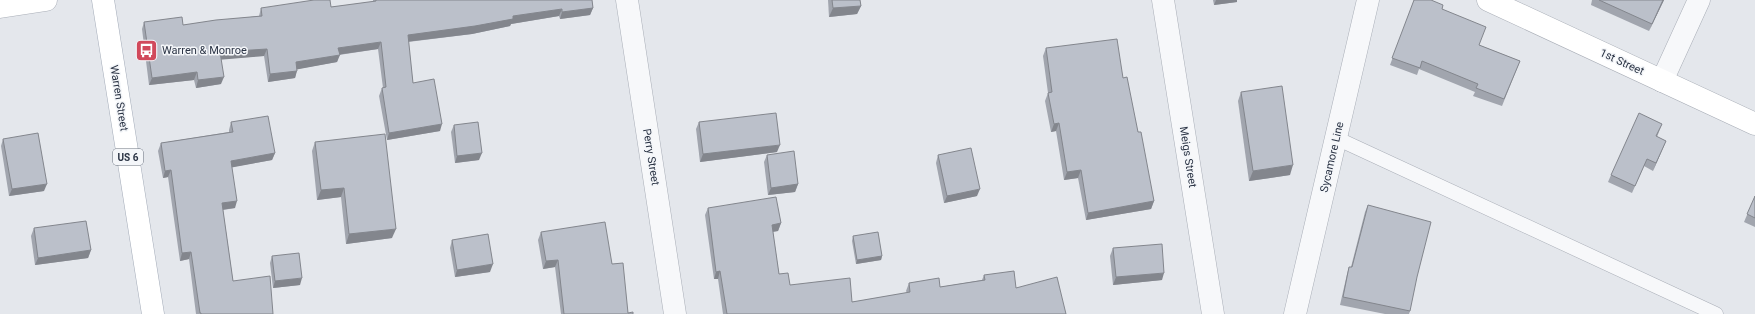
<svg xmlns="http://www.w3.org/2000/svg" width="1755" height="314" font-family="Roboto,sans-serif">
<rect width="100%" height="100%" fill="#e4e7ec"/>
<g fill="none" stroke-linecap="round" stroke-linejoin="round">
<defs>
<path id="service" d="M1336,138L1716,314"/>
<g id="minor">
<path d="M627,0L675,314"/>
<path d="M1662,81L1699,0"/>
<path d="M1295,314L1368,0"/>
</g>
<path id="tertiary" d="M1163,0L1213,314"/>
<g id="secondary">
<path d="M1488,0L1755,124"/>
<path d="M0,7L46,0"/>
</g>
<path id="primary" d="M103,0L153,314"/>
</defs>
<use href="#service" stroke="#a9aeb7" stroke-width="15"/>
<use href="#minor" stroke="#a9aeb7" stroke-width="23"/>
<use href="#tertiary" stroke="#a9aeb7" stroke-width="23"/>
<use href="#secondary" stroke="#a9aeb7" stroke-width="23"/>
<use href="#primary" stroke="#a3abb8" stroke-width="23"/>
<use href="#service" stroke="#f7f8fa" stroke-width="14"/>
<use href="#minor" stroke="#f7f8fa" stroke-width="22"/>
<use href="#tertiary" stroke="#f7f8fa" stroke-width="22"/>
<use href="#secondary" stroke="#fff" stroke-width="22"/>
<use href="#primary" stroke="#fff" stroke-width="22"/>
</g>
<g fill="#a1a5ae">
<path d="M373,0H592L593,8L590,15L560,19L559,16L511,24L510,26L472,34L408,42L413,83L440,131L387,140L379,96L382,88H383L378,49L339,55L337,62L297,69L295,78L268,82L264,56L221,59V84L196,88L194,80L149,85L142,29L144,22L183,25L259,16L261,8L331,7L373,2Z"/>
<path d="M828,0H860L861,6L857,14L829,17Z"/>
<path d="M1213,0H1237V2L1214,5Z"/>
<path d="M1414,0L1442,9L1479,45L1520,61L1502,106L1473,96L1475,92L1419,69L1417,75L1390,65Z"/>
<path d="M1592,0H1664L1649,31L1591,5Z"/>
<path d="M1046,48L1123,78L1138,132L1154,201L1151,209L1086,220L1078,178L1064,180L1056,131L1051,132L1045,101L1048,93L1043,56Z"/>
<path d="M1241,92L1290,175L1249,181L1238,101Z"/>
<path d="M231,122L275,153L272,160L232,167L235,208L223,210L233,281L273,314H196L189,259L180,261L168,177L163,178L158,151L161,143L229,132V130Z"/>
<path d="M699,122L777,152L700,162L696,129Z"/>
<path d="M1662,124L1657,137L1666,141L1653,171L1644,166L1632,193L1608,182L1611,175Z"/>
<path d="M454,125L479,160L455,163L451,132Z"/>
<path d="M3,139L44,191L9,196L1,146Z"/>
<path d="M315,142L392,238L346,244L341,197L317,200L312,151Z"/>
<path d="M767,155L798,184L795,192L768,195L764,162Z"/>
<path d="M938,155L977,196L944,203L936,163Z"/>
<path d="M1755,196V227L1744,222Z"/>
<path d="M1368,205L1410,311L1409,314H1385L1340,305L1347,274L1349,267H1351L1365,212Z"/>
<path d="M708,208L781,223L778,231L773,232L779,274L790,285L852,302L907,293L906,291L909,283L940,287L982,280L984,275L1016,288L1066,314H723L718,279H714L705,215Z"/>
<path d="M34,228L91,250L88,258L35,265L31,236Z"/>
<path d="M541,232L612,264L628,313L633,314H561L555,267L543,269L538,240Z"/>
<path d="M853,236L882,256L881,260L856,264L852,241Z"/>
<path d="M452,240L490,272L455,277L450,248Z"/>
<path d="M1113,248L1162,280L1113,285L1110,256Z"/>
<path d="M272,256L300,285L273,288L270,263Z"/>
</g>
<g fill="#83868d">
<path d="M1216,0H1237V2L1214,5Z"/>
<path d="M1663,0H1664L1649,31L1652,24Z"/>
<path d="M861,6L857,14L829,17L833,8Z"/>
<path d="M593,8L590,15L560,19L562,12Z"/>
<path d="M562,9L559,16L511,24L510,26L472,34L405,42L408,35L513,16Z"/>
<path d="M381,42L378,49L336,55L338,48Z"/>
<path d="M267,49L264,56L217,60L220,52Z"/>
<path d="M340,55L337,62L294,70L296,62Z"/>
<path d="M297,71L295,78L268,82L270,74Z"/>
<path d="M197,72L194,80L149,85L152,78Z"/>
<path d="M224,77L221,84L196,88L198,80Z"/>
<path d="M1059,123L1056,131L1051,132L1054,124Z"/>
<path d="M442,124L440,131L387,140L389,133Z"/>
<path d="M1666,141L1663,148L1653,171L1656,163Z"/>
<path d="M780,145L777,152L700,162L703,154Z"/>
<path d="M275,153L272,160L229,168L231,161Z"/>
<path d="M482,153L479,160L455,163L457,156Z"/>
<path d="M1293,165L1290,175L1249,181L1253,171Z"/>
<path d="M171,170L168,177L163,178L165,171Z"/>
<path d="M1081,170L1078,178L1064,180L1067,172Z"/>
<path d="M47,184L44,191L9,196L12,189Z"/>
<path d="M798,184L795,192L768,195L771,188Z"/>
<path d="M344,188L341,197L317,200L321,190Z"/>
<path d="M980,189L977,196L944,203L947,196Z"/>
<path d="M237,201L235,208L220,210L222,203Z"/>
<path d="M1154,201L1151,209L1086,220L1088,213Z"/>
<path d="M781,223L778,231L770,232L772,225Z"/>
<path d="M396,229L392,238L346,244L349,234Z"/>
<path d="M91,250L88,258L35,265L38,258Z"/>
<path d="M191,252L189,259L180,261L182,253Z"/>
<path d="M882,256L881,260L856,264L857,260Z"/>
<path d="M558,260L555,267L543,269L546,261Z"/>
<path d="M493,264L490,272L455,277L457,270Z"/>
<path d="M720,271L718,279H714L716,272Z"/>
<path d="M1164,273L1162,280L1113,285L1116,277Z"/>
<path d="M302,278L300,285L273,288L275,281Z"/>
</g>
<g fill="#bbc0ca" stroke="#83868d">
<path d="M314,0H330L331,7L376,1V0H592L593,8L562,12V9L513,16V19L475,26L408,35L413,83L434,79L442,124L389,133L382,88L386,87L381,42L338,48L340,55L296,62L297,71L270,74L267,49L220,52L224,77L198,80L197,72L152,78L144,22L182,17L183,25L216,20L262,16L261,8Z"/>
<path d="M832,0H860L861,6L833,8Z"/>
<path d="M1414,0H1431L1443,5L1442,9L1486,27L1479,45L1520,61L1504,99L1476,88L1478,84L1422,61L1420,68L1392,58Z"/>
<path d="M1599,0H1663L1652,24Z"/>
<path d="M1117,39L1123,78L1127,77L1138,132H1141L1154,201L1088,213L1081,170L1067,172L1059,123L1054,124L1048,93L1052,92L1046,48Z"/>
<path d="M1282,86L1293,165L1253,171L1241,92Z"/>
<path d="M776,113L780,145L703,154L699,122Z"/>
<path d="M1639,113L1662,124L1656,136L1666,141L1656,163L1647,159L1635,186L1611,175Z"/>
<path d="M268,116L275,153L231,161L237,201L222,203L233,281L270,276L273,314H201V313H200L191,252L182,253L171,170L165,171L161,143L233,132L231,122Z"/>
<path d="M478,122L482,153L457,156L454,125Z"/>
<path d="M38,133L47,184L12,189L3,139Z"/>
<path d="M385,134L396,229L349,234L344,188L321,190L315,142Z"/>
<path d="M971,148L980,189L947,196L938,155Z"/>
<path d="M794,151L798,184L771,188L767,155Z"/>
<path d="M1755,196V218L1747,214Z"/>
<path d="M776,197L781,223L772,225L779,274L788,273L790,285L850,278L852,302L910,292L909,283L939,278L940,287L985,280L984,275L1014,271L1016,288L1057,277L1066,314H727L720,271L716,272L708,208Z"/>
<path d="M1368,205L1431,222L1417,277L1410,311L1343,297L1349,267H1352Z"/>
<path d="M86,221L91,250L38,258L34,228Z"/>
<path d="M605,222L612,264L623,263L628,313L633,312V314H564L558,260L546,261L541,232Z"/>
<path d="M878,232L882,256L857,260L853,236Z"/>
<path d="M488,234L493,264L457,270L452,240Z"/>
<path d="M1162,244L1164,273L1116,277L1113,248Z"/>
<path d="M299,253L302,278L275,281L272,256Z"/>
</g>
<defs>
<symbol id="bus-square" viewBox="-11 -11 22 22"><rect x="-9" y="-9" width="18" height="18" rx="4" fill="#d1495b" stroke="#f4f6f9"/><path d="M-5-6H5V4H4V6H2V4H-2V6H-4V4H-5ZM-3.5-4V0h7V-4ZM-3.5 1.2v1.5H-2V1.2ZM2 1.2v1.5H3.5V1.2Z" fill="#fff"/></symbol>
</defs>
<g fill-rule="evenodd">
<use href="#bus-square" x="134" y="38" width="25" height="25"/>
</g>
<g text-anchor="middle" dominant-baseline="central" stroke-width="3" stroke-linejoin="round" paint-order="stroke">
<rect fill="#f4f6f9" stroke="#676e7b" stroke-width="1" x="113" y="149" width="30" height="16" rx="3"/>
<g font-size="10" font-weight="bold" fill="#2b3445">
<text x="128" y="157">US 6</text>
</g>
<g font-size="11" fill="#2b3445" stroke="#f4f6f9" text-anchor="start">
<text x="162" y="50">Warren &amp; Monroe</text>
</g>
<g font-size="11" fill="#2b3445" stroke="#f4f6f9">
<text transform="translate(1622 62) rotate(25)">1st Street</text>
<text transform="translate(119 98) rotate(81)">Warren Street</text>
<text transform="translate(651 157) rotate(81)">Perry Street</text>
<text transform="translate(1188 157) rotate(81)">Meigs Street</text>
<text transform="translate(1332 157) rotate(-77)">Sycamore Line</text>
</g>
</g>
</svg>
